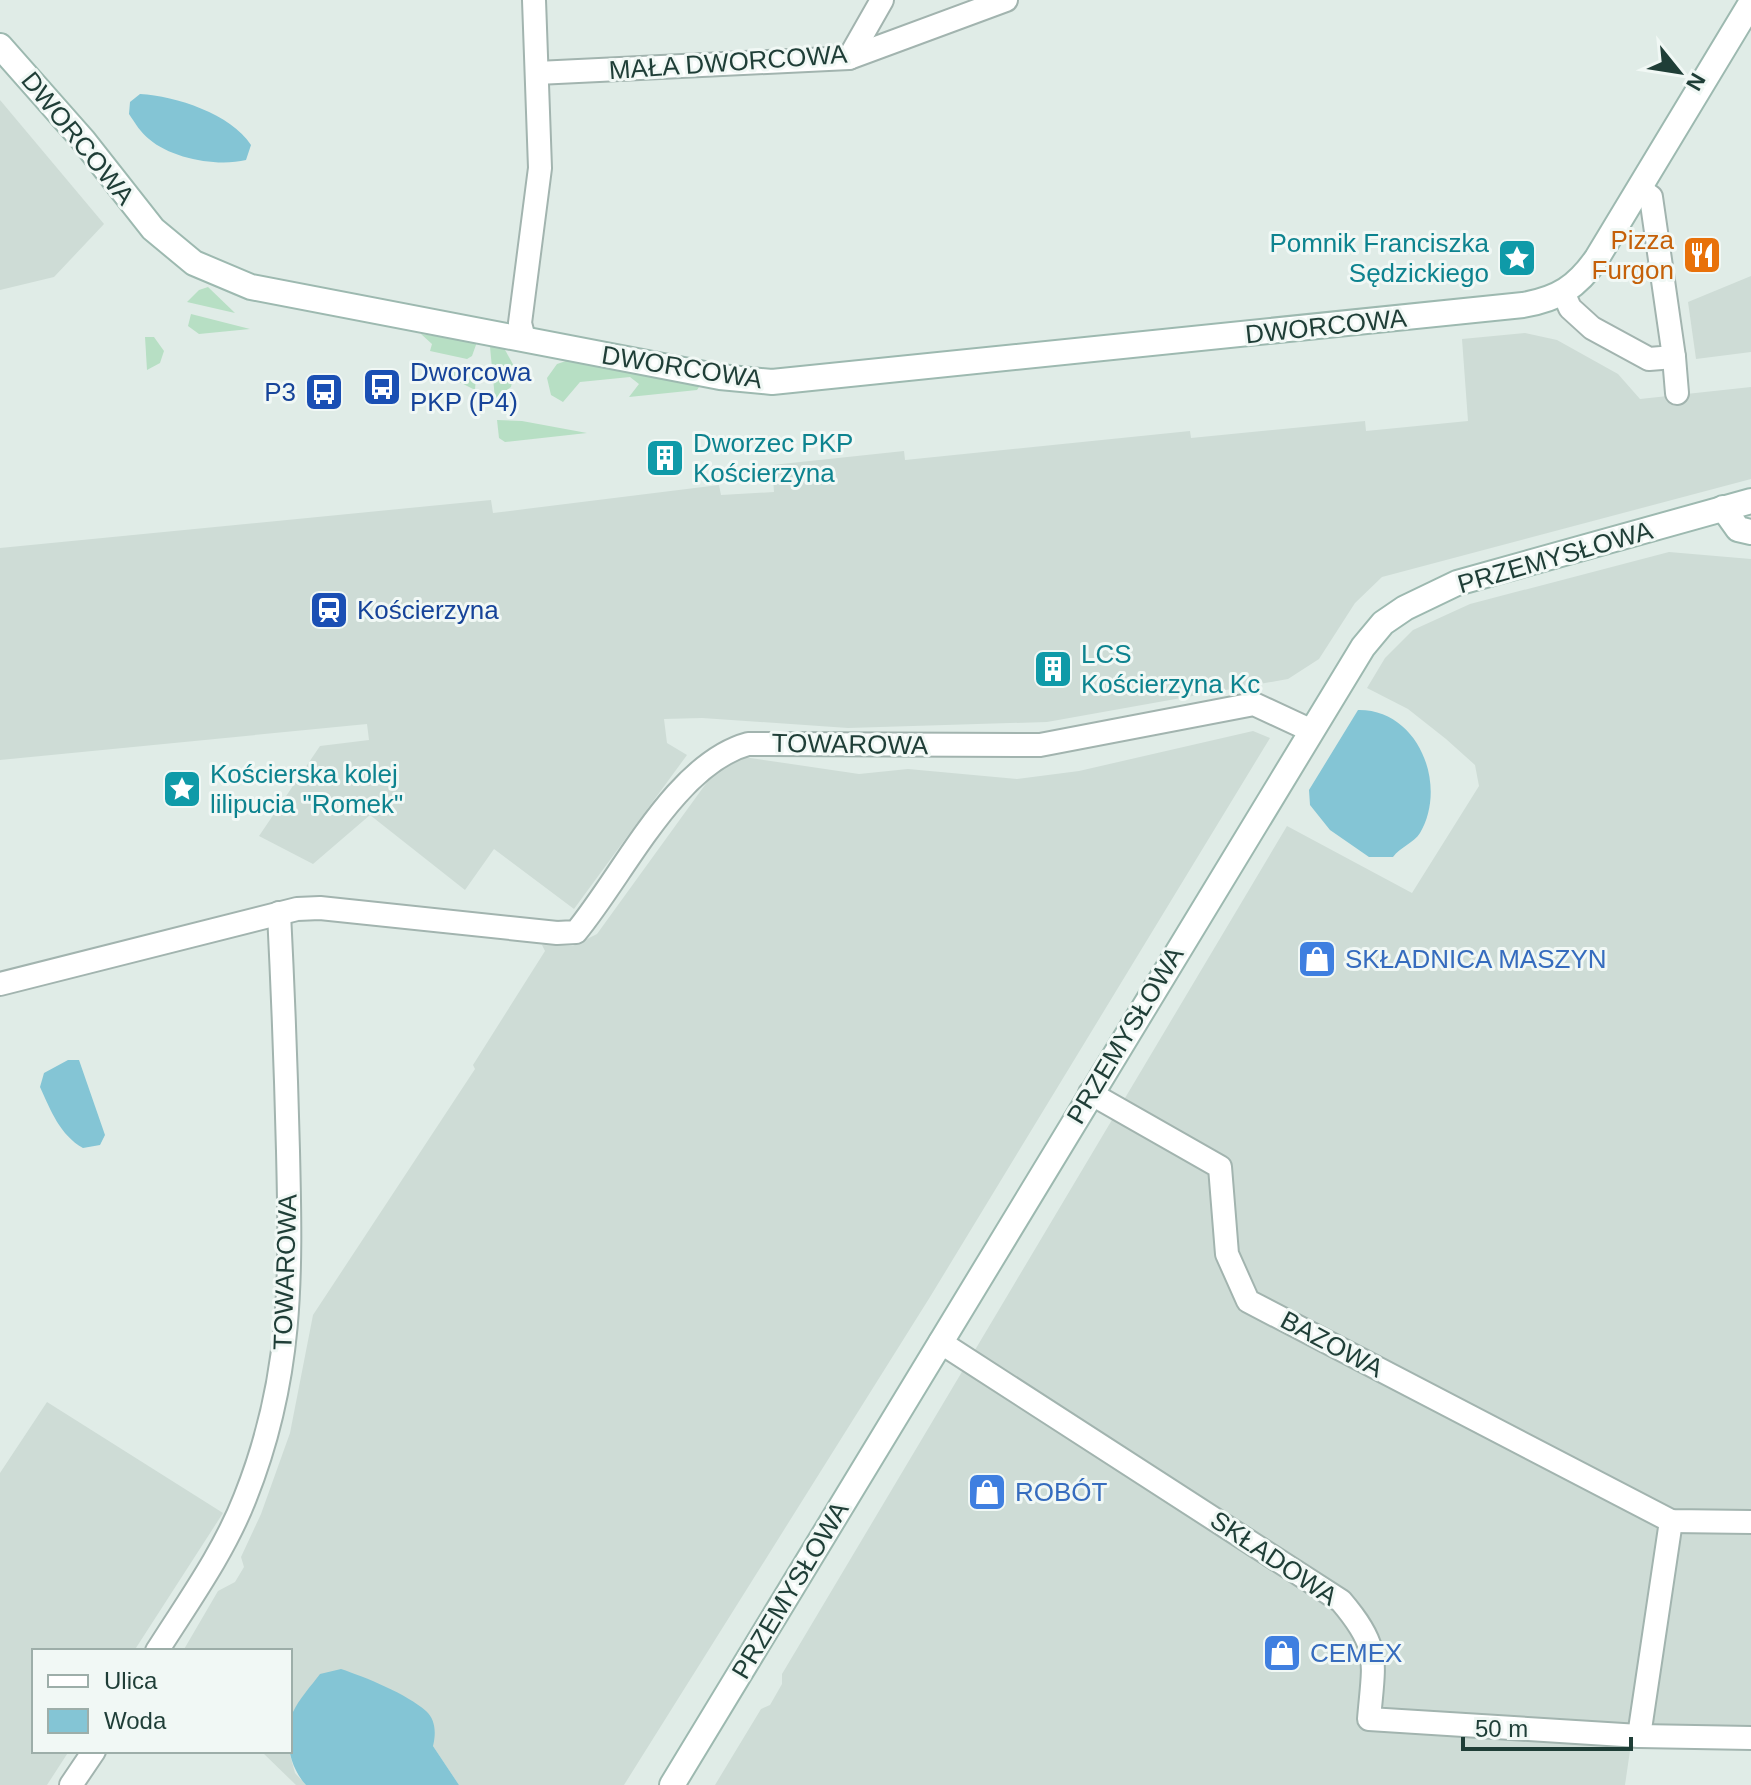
<svg xmlns="http://www.w3.org/2000/svg" width="1751" height="1785" font-family="Helvetica,sans-serif">
<rect width="100%" height="100%" fill="#e0ece7"/>
<g fill="#cedcd6">
<path d="M0,100L104,224L54,277L0,290Z"/>
<path d="M1751,276V352L1696,359L1688,302Z"/>
<path d="M1525,333L1557,340L1618,374L1640,399L1751,387V479L1382,577L1355,603L1319,659L1288,679L1047,722L848,728L702,718L664,719L667,743L687,755L574,909L494,849L465,890L370,815L313,864L259,836L320,746L369,740L367,724L0,760V548L491,500L493,513L719,485L721,495L774,492L772,465L904,451L905,460L1190,431L1191,438L1365,421L1366,431L1468,421L1462,339Z"/>
<path d="M1669,552L1751,559V1738L1632,1737L1625,1785H715L761,1709L770,1705L782,1684V1674L1287,826L1412,893L1479,786L1475,765L1446,739L1408,709L1367,688L1385,658L1413,630L1470,604Z"/>
<path d="M1253,731L1270,738L930,1297L624,1785H459L433,1746L293,1712L290,1729V1651H183L218,1591L235,1582L244,1567L241,1557L261,1514L290,1433L313,1315L475,1069L473,1065L545,951L542,945L573,946L597,934L723,760L737,756L859,774L908,769L1017,779L1079,771Z"/>
<path d="M47,1402L223,1513L134,1651H34V1751H69L47,1785H0V1473Z"/>
<path d="M261,1751H289L295,1773L306,1785H296Z"/>
</g>
<g fill="#b7dfc4">
<path d="M208,287L235,313L187,302L199,290Z"/>
<path d="M191,314L250,329L199,334L188,326Z"/>
<path d="M421,334L477,342L472,356L467,359L430,351L432,344Z"/>
<path d="M145,337H154L164,351L160,363L147,370Z"/>
<path d="M496,346L504,348L515,368L511,387L495,399L490,347Z"/>
<path d="M569,360L698,385L699,387L697,390L629,397L639,384L630,377L580,382L563,402L551,395L547,378L557,364Z"/>
<path d="M424,364L471,373L476,376L475,390Z"/>
<path d="M497,420L522,421L587,433L505,442L499,438Z"/>
</g>
<g fill="#84c5d5">
<path d="M140,94C176,96 231,114 251,145L246,160C218,167 172,159 149,139C141,133 135,123 129,114L130,102Z"/>
<path d="M1358,710C1419,709 1448,786 1420,833C1414,843 1400,847 1393,857H1369L1330,830L1310,805L1309,790Z"/>
<path d="M68,1060H79L105,1135L100,1145L83,1148C60,1135 51,1111 40,1087L44,1073Z"/>
<path d="M341,1669C365,1677 407,1694 426,1711C436,1720 436,1734 433,1746L459,1785H306C289,1767 283,1735 293,1712C299,1699 311,1686 320,1674Z"/>
</g>
<g fill="none" stroke-linecap="round" stroke-linejoin="round">
<defs>
<g id="street">
<path d="M849,58L882,0"/>
<path d="M537,73L849,58L1006,0"/>
<path d="M1564,294L1570,308L1592,328L1649,359L1674,357L1651,197L1639,188"/>
<path d="M524,339L520,323L540,168L534,0"/>
<path d="M1674,357L1677,393"/>
<path d="M0,984L297,909L320,908L557,933L576,932C624,874 675,764 748,744L1040,745L1254,704L1310,730"/>
<path d="M1090,1093L1220,1167L1227,1254L1248,1301L1671,1521L1751,1522"/>
<path d="M940,1342L1341,1601C1381,1648 1374,1660 1369,1719L1639,1736L1751,1738"/>
<path d="M157,1651C188,1602 224,1552 245,1498C293,1378 291,1277 288,1151C286,1071 283,992 279,913"/>
<path d="M1639,1736L1671,1521"/>
<path d="M71,1785L94,1751"/>
</g>
<g id="secondary">
<path d="M0,46L83,140L153,229L194,263L251,287L720,377L772,382L1523,305C1558,299 1577,287 1597,258L1751,3"/>
<path d="M1723,508L1738,529L1751,532"/>
<path d="M672,1785L1363,647L1383,623L1405,608L1457,583L1751,501"/>
</g>
</defs>
<use href="#street" stroke="#a2b4af" stroke-width="26"/>
<use href="#secondary" stroke="#9db9b0" stroke-width="28"/>
<use href="#street" stroke="#fff" stroke-width="22"/>
<use href="#secondary" stroke="#fff" stroke-width="24"/>
</g>
<defs>
<symbol id="restaurant-square" viewBox="-11 -11 22 22"><rect x="-9" y="-9" width="18" height="18" rx="4" fill="#e8710a" stroke="#f1f8f5"/><path d="M-5-6h1v4h1v-4h1v4h1v-4h1v5L-1.5 .5V6h-2V.5L-5-1ZM5-6V6H3V1.5H1.5Q1.5-4 5-6Z" fill="#fff"/></symbol>
<symbol id="sight-square" viewBox="-11 -11 22 22"><rect x="-9" y="-9" width="18" height="18" rx="4" fill="#0f9aa8" stroke="#f1f8f5"/><path d="M0-6L1.8-2.2L6-1.7L2.9 1.2L3.7 5.4L0 3.3L-3.7 5.4L-2.9 1.2L-6-1.7L-1.8-2.2Z" fill="#fff"/></symbol>
<symbol id="bus-square" viewBox="-11 -11 22 22"><rect x="-9" y="-9" width="18" height="18" rx="4" fill="#1a4fb4" stroke="#f1f8f5"/><path d="M-5-6H5V4H4V6H2V4H-2V6H-4V4H-5ZM-3.5-4V0h7V-4ZM-3.5 1.2v1.5H-2V1.2ZM2 1.2v1.5H3.5V1.2Z" fill="#fff"/></symbol>
<symbol id="building-square" viewBox="-11 -11 22 22"><rect x="-9" y="-9" width="18" height="18" rx="4" fill="#0f9aa8" stroke="#f1f8f5"/><path d="M-4-6H4V6H1V3H-1V6H-4ZM-2.5-4.3h1.7v1.8h-1.7ZM.8-4.3h1.7v1.8H.8ZM-2.5-1h1.7V.8h-1.7ZM.8-1h1.7V.8H.8Z" fill="#fff"/></symbol>
<symbol id="station-square" viewBox="-11 -11 22 22"><rect x="-9" y="-9" width="18" height="18" rx="4" fill="#1a4fb4" stroke="#f1f8f5"/><path d="M-3-6H3Q5-6 5-4V2Q5 4 3 4L4.5 6H3L1.5 4h-3L-3 6H-4.5L-3 4Q-5 4-5 2V-4Q-5-6-3-6ZM-3.5-4v3h7v-3ZM-3.5 1v1.5H-2V1ZM2 1v1.5H3.5V1Z" fill="#fff"/></symbol>
<symbol id="shop-square" viewBox="-11 -11 22 22"><rect x="-9" y="-9" width="18" height="18" rx="4" fill="#3f7fe0" stroke="#f1f8f5"/><path d="M-5-2.5h2.3a2.7 3.5 0 0 1 5.4 0H5L5.5 6h-11ZM-1.5-2.5h3a1.5 2.3 0 0 0-3 0Z" fill="#fff"/></symbol>
</defs>
<g fill-rule="evenodd">
<use href="#restaurant-square" x="1680" y="233" width="44" height="44"/>
<use href="#sight-square" x="1495" y="236" width="44" height="44"/>
<use href="#bus-square" x="360" y="365" width="44" height="44"/>
<use href="#bus-square" x="302" y="370" width="44" height="44"/>
<use href="#building-square" x="643" y="436" width="44" height="44"/>
<use href="#station-square" x="307" y="588" width="44" height="44"/>
<use href="#building-square" x="1031" y="647" width="44" height="44"/>
<use href="#sight-square" x="160" y="767" width="44" height="44"/>
<use href="#shop-square" x="1295" y="937" width="44" height="44"/>
<use href="#shop-square" x="965" y="1470" width="44" height="44"/>
<use href="#shop-square" x="1260" y="1631" width="44" height="44"/>
</g>
<g text-anchor="middle" dominant-baseline="central" stroke-width="6" stroke-linejoin="round" paint-order="stroke">
<g font-size="26" fill="#1f3e37" stroke="#f1f8f5">
<text transform="translate(728 62) rotate(-4)">MAŁA DWORCOWA</text>
<text transform="translate(78 138) rotate(51)">DWORCOWA</text>
<text transform="translate(1326 326) rotate(-6)">DWORCOWA</text>
<text transform="translate(682 367) rotate(9)">DWORCOWA</text>
<text transform="translate(1555 557) rotate(-16)">PRZEMYSŁOWA</text>
<text transform="translate(850 744) rotate(1)">TOWAROWA</text>
<text transform="translate(1125 1035) rotate(-59)">PRZEMYSŁOWA</text>
<text transform="translate(285 1272) rotate(-88)">TOWAROWA</text>
<text transform="translate(1332 1344) rotate(28)">BAZOWA</text>
<text transform="translate(1274 1558) rotate(34)">SKŁADOWA</text>
<text transform="translate(790 1590) rotate(-59)">PRZEMYSŁOWA</text>
</g>
<g font-size="26" fill="#c56008" stroke="#f1f8f5" text-anchor="end">
<text x="1674" y="240">Pizza<tspan x="1674" dy="30">Furgon</tspan></text>
</g>
<g font-size="26" fill="#0d838f" stroke="#f1f8f5" text-anchor="start">
<text x="1489" y="243" text-anchor="end">Pomnik Franciszka<tspan x="1489" dy="30">Sędzickiego</tspan></text>
<text x="693" y="443">Dworzec PKP<tspan x="693" dy="30">Kościerzyna</tspan></text>
<text x="1081" y="654">LCS<tspan x="1081" dy="30">Kościerzyna Kc</tspan></text>
<text x="210" y="774">Kościerska kolej<tspan x="210" dy="30">lilipucia "Romek"</tspan></text>
</g>
<g font-size="26" fill="#164399" stroke="#f1f8f5" text-anchor="start">
<text x="410" y="372">Dworcowa<tspan x="410" dy="30">PKP (P4)</tspan></text>
<text x="296" y="392" text-anchor="end">P3</text>
<text x="357" y="610">Kościerzyna</text>
</g>
<g font-size="26" fill="#366cbe" stroke="#f1f8f5" text-anchor="start">
<text x="1345" y="959">SKŁADNICA MASZYN</text>
<text x="1015" y="1492">ROBÓT</text>
<text x="1310" y="1653">СEMEX</text>
</g>
</g>
<rect x="32" y="1649" width="260" height="104" fill="#f1f8f5" stroke="#9daea9" stroke-width="2"/>
<rect x="48" y="1675" width="40" height="12" fill="#ffffff" stroke="#9daea9" stroke-width="2"/>
<text x="104" y="1689" font-size="24" fill="#1f3e37">Ulica</text>
<rect x="48" y="1709" width="40" height="24" fill="#84c5d5" stroke="#9daea9" stroke-width="2"/>
<text x="104" y="1729" font-size="24" fill="#1f3e37">Woda</text>
<g transform="translate(1679 72) rotate(120)" stroke="#f1f8f5" stroke-width="6" paint-order="stroke">
<path d="M0-6L14 30L0 20L-14 30Z" fill="#1f3e37"/>
<text y="-12" font-size="22" font-weight="bold" text-anchor="middle" fill="#1f3e37">N</text>
</g>
<path d="M1463 1737v12h168v-12" fill="none" stroke="#1f3e37" stroke-width="4"/>
<text x="1475" y="1737" font-size="24" fill="#1f3e37" stroke="#f1f8f5" stroke-width="6" paint-order="stroke">50 m</text>
</svg>
